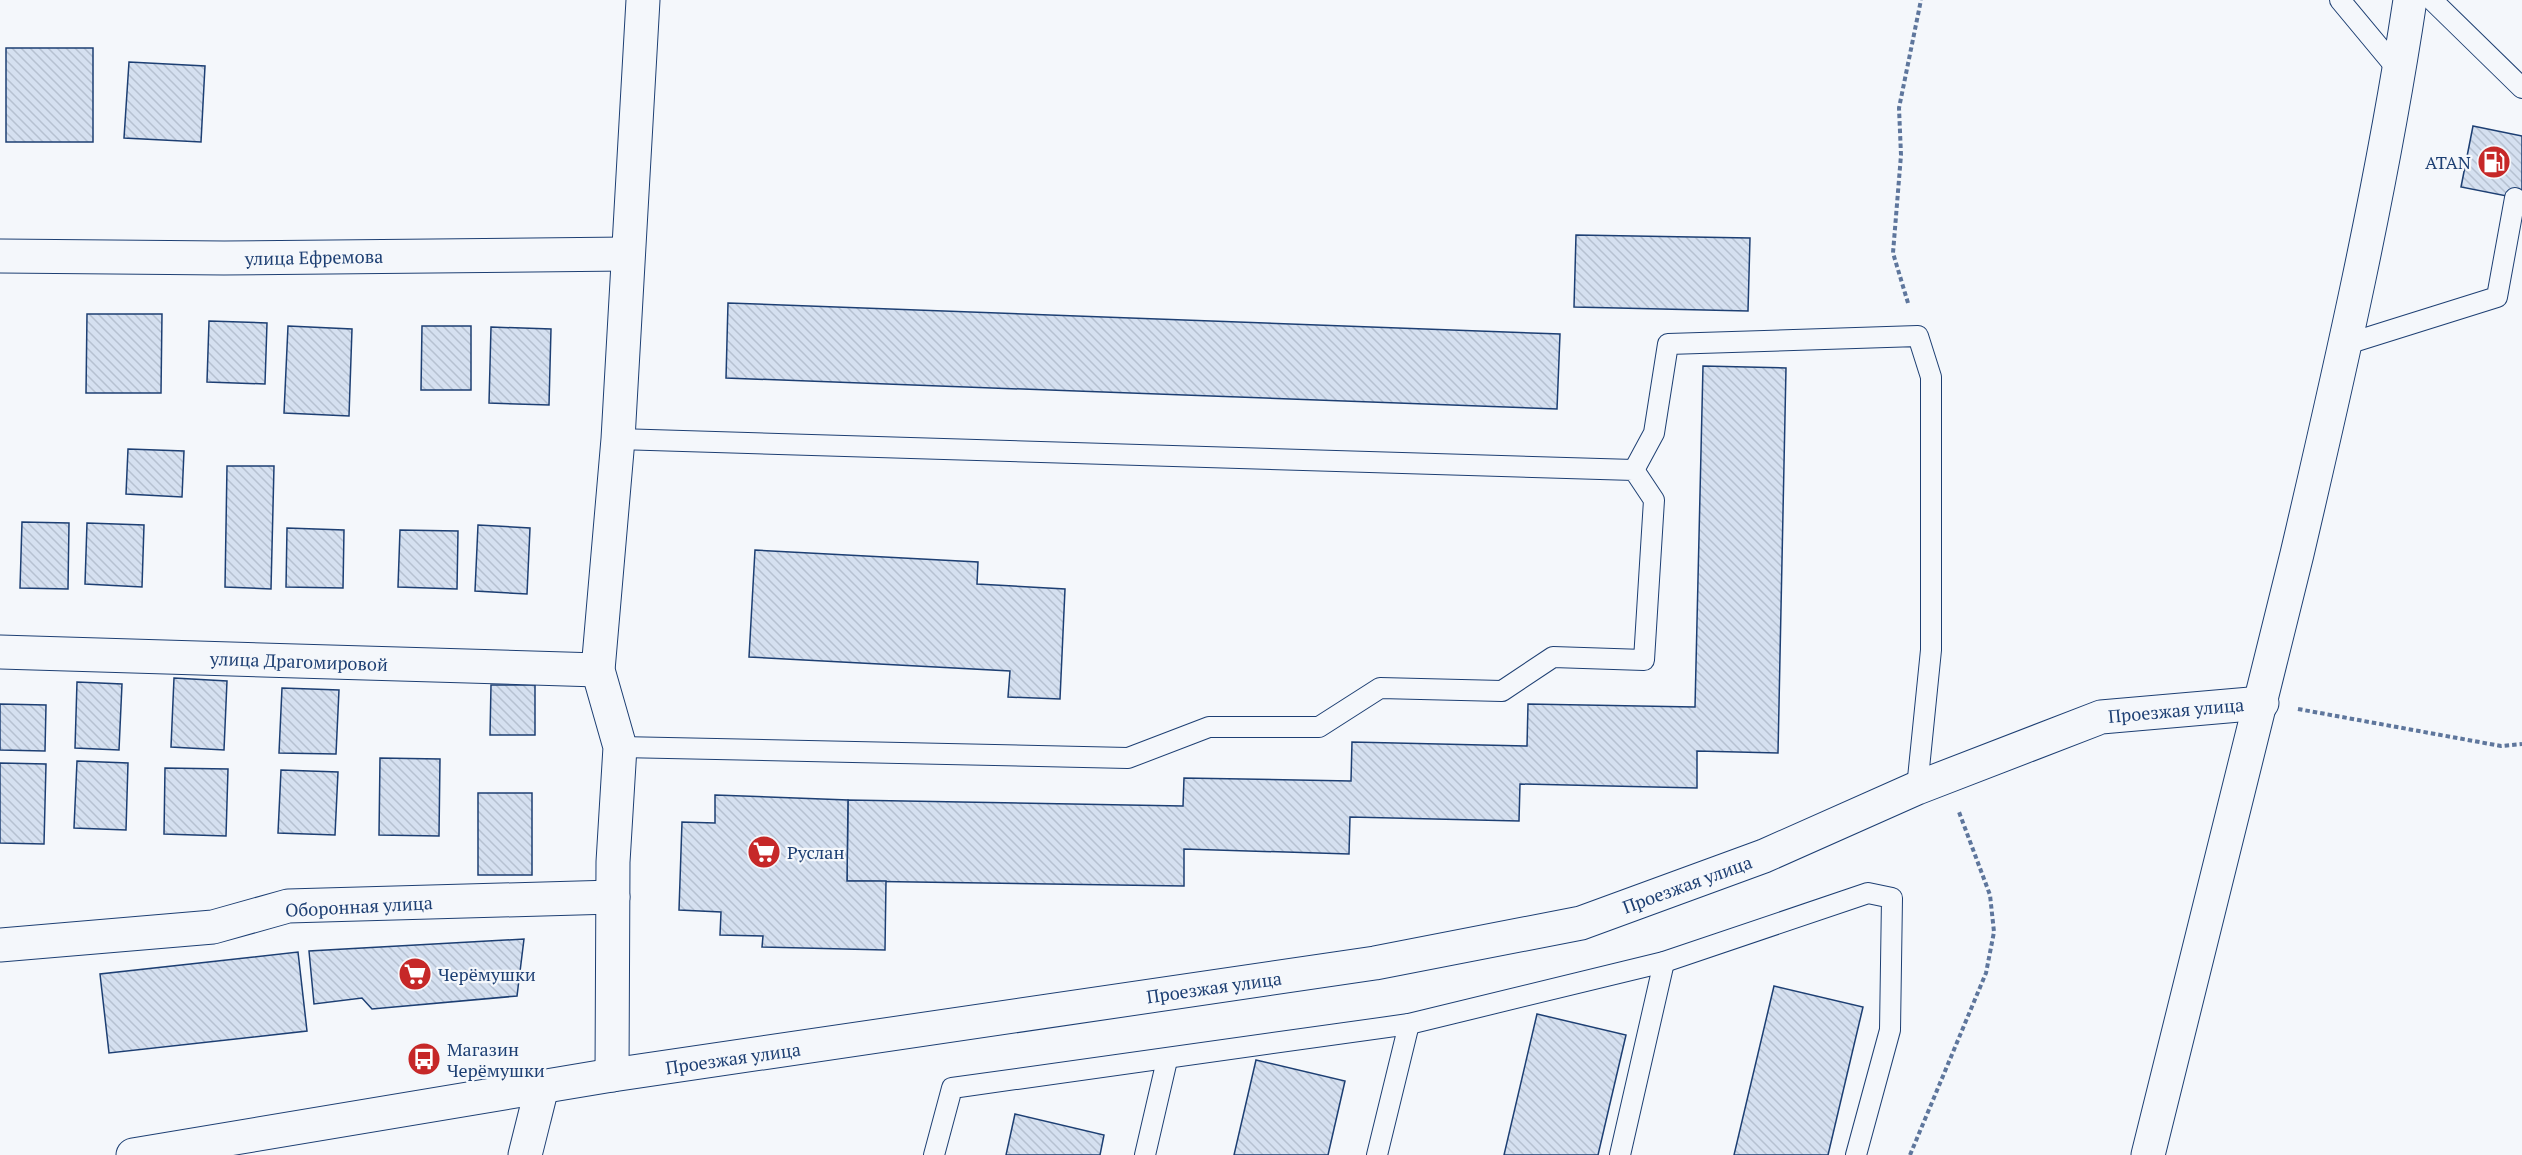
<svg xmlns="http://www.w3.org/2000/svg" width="2522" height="1155" font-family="'PT Serif',serif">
<defs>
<pattern id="building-back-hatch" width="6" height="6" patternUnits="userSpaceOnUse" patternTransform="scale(1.5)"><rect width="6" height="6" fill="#d5e0f0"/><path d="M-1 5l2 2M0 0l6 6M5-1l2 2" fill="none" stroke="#b6c1d1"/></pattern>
</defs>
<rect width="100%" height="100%" fill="#f4f7fb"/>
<g fill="url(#building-back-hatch)" stroke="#1d3f73" stroke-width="1.5">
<rect x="6" y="48" width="87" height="94"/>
<path d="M129,62L205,66L201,142L124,138Z"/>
<path d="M2473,126L2522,136V199L2461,187Z"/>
<path d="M1576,235L1750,238L1748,311L1574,307Z"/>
<path d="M728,303L1560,334L1557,409L726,378Z"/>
<path d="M87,314H162L161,393H86Z"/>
<path d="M209,321L267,323L265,384L207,382Z"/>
<path d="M288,326L352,329L349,416L284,413Z"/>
<path d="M422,326H471V390H421Z"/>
<path d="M491,327L551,329L549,405L489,403Z"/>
<path d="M1703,366L1786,368L1778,753L1697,751V788L1520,784L1519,821L1350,817L1349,854L1184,849V886L847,881L848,800L1183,806L1184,778L1351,781L1352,742L1527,746L1528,704L1695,707Z"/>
<path d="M128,449L184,451L182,497L126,494Z"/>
<path d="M227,466H274L271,589L225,587Z"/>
<path d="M22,522L69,523L68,589L20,588Z"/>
<path d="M87,523L144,525L142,587L85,584Z"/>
<path d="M478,525L530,528L527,594L475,591Z"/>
<path d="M287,528L344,530L343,588L286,587Z"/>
<path d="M400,530L458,531L457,589L398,587Z"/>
<path d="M755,550L978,562L977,584L1065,589L1060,699L1008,697L1010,671L749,657Z"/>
<path d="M174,678L227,681L224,750L171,747Z"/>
<path d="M77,682L122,684L119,750L75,748Z"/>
<path d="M491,685H535V735H490Z"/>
<path d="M282,688L339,690L336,754L279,753Z"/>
<path d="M0,704L46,705L45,751L0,750Z"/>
<path d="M380,758L440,759L439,836L379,835Z"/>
<path d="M77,761L128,763L126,830L74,828Z"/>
<path d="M0,763L46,764L44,844L0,843Z"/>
<path d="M165,768L228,769L226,836L164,834Z"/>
<path d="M281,770L338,772L335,835L278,833Z"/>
<rect x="478" y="793" width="54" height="82"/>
<path d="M715,795L848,800L847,881H886L885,950L762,947L763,936L720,935L721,912L679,910L682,822L715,823Z"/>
<path d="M524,939L517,996L372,1009L362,998L314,1004L309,951Z"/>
<path d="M298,952L307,1031L109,1053L100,974Z"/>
<path d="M1774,986L1863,1007L1828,1155H1734Z"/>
<path d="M1537,1014L1626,1035L1598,1155H1504Z"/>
<path d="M1256,1060L1345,1081L1328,1155H1234Z"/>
<path d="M1015,1114L1104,1135L1100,1155H1006Z"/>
</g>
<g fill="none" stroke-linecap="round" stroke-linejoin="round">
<defs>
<g id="service">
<path d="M2340,0L2399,71"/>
<path d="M2432,0L2522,88"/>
<path d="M2347,344L2497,297L2515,198"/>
<path d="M618,439L1634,470L1654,500L1644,660L1553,657L1502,691L1380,688L1319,727H1209L1128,758L620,747"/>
<path d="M1634,470L1654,433L1668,344L1918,336L1931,377V650L1917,788"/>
<path d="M934,1155L952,1088L1409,1024L1664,962L1868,893L1892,898L1890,1030L1856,1155"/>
<path d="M1145,1155L1167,1060"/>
<path d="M1377,1155L1409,1024"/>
<path d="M1620,1155L1664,962"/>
</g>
<g id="minor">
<path d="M0,256L224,258L627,254"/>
<path d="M0,652L598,670"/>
<path d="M0,945L213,927L288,906L613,897"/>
<path d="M612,1075L613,862L620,747L598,670L618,439L643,0"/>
</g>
<path id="secondary" d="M525,1155L542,1087"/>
<g id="trunk">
<path d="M133,1155L612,1075L1375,963L1581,923L1764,856L1917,788L2101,717L2262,703"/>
<path d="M2148,1155C2198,955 2249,755 2297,554C2340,370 2382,186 2410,0"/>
</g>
</defs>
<use href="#service" stroke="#1d3f73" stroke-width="22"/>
<use href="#minor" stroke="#1d3f73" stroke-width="35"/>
<use href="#secondary" stroke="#1d3f73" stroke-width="35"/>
<use href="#trunk" stroke="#1d3f73" stroke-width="35"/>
<g stroke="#5e769c" stroke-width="4" stroke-dasharray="4.5 3" stroke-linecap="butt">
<path d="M1908,303L1893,253L1901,155L1899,108L1921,0"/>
<path d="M2298,709L2501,746L2522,744"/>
<path d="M1910,1155L1986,973L1994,932L1990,895L1959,812"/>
</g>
<use href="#service" stroke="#f4f7fb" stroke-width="20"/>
<use href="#minor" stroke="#f4f7fb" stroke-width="33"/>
<use href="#secondary" stroke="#f4f7fb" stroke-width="33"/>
<use href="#trunk" stroke="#f4f7fb" stroke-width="33"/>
</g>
<defs>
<symbol id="fuel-disc" viewBox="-11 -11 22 22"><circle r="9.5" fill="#c62828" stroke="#f4f7fb"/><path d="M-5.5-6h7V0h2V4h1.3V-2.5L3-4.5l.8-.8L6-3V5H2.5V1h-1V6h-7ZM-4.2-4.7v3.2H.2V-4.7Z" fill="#fff"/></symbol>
<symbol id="supermarket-disc" viewBox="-11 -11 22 22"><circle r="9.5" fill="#c62828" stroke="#f4f7fb"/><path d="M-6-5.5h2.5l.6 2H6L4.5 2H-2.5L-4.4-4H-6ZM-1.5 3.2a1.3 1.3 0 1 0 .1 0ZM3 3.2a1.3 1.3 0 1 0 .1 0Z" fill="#fff"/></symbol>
<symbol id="bus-disc" viewBox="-11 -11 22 22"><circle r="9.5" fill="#c62828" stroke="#f4f7fb"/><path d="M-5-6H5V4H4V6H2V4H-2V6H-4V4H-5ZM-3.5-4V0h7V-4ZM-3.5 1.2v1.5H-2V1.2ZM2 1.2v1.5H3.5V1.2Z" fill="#fff"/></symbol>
</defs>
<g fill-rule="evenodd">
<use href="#fuel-disc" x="2475" y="143" width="38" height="38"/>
<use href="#supermarket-disc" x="745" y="833" width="38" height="38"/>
<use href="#supermarket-disc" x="396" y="955" width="38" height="38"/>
<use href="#bus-disc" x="405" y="1040" width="38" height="38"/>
</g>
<g text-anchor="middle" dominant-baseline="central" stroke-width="4.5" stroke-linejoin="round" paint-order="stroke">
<g font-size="18" fill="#1d3f73" stroke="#f4f7fb" text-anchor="start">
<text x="2471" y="162" text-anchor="end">ATAN</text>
<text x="787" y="852">Руслан</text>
<text x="438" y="974">Черёмушки</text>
<text x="447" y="1049">Магазин<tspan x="447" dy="21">Черёмушки</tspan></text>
</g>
<g font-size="18" fill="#1d3f73" stroke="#f4f7fb">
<text transform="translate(314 257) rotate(-1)">улица Ефремова</text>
<text transform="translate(299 661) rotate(2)">улица Драгомировой</text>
<text transform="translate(2176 710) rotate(-5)">Проезжая улица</text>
<text transform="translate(1687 884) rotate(-20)">Проезжая улица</text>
<text transform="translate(359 906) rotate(-3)">Оборонная улица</text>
<text transform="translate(1214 987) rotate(-8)">Проезжая улица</text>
<text transform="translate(733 1058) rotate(-8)">Проезжая улица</text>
</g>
</g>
</svg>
